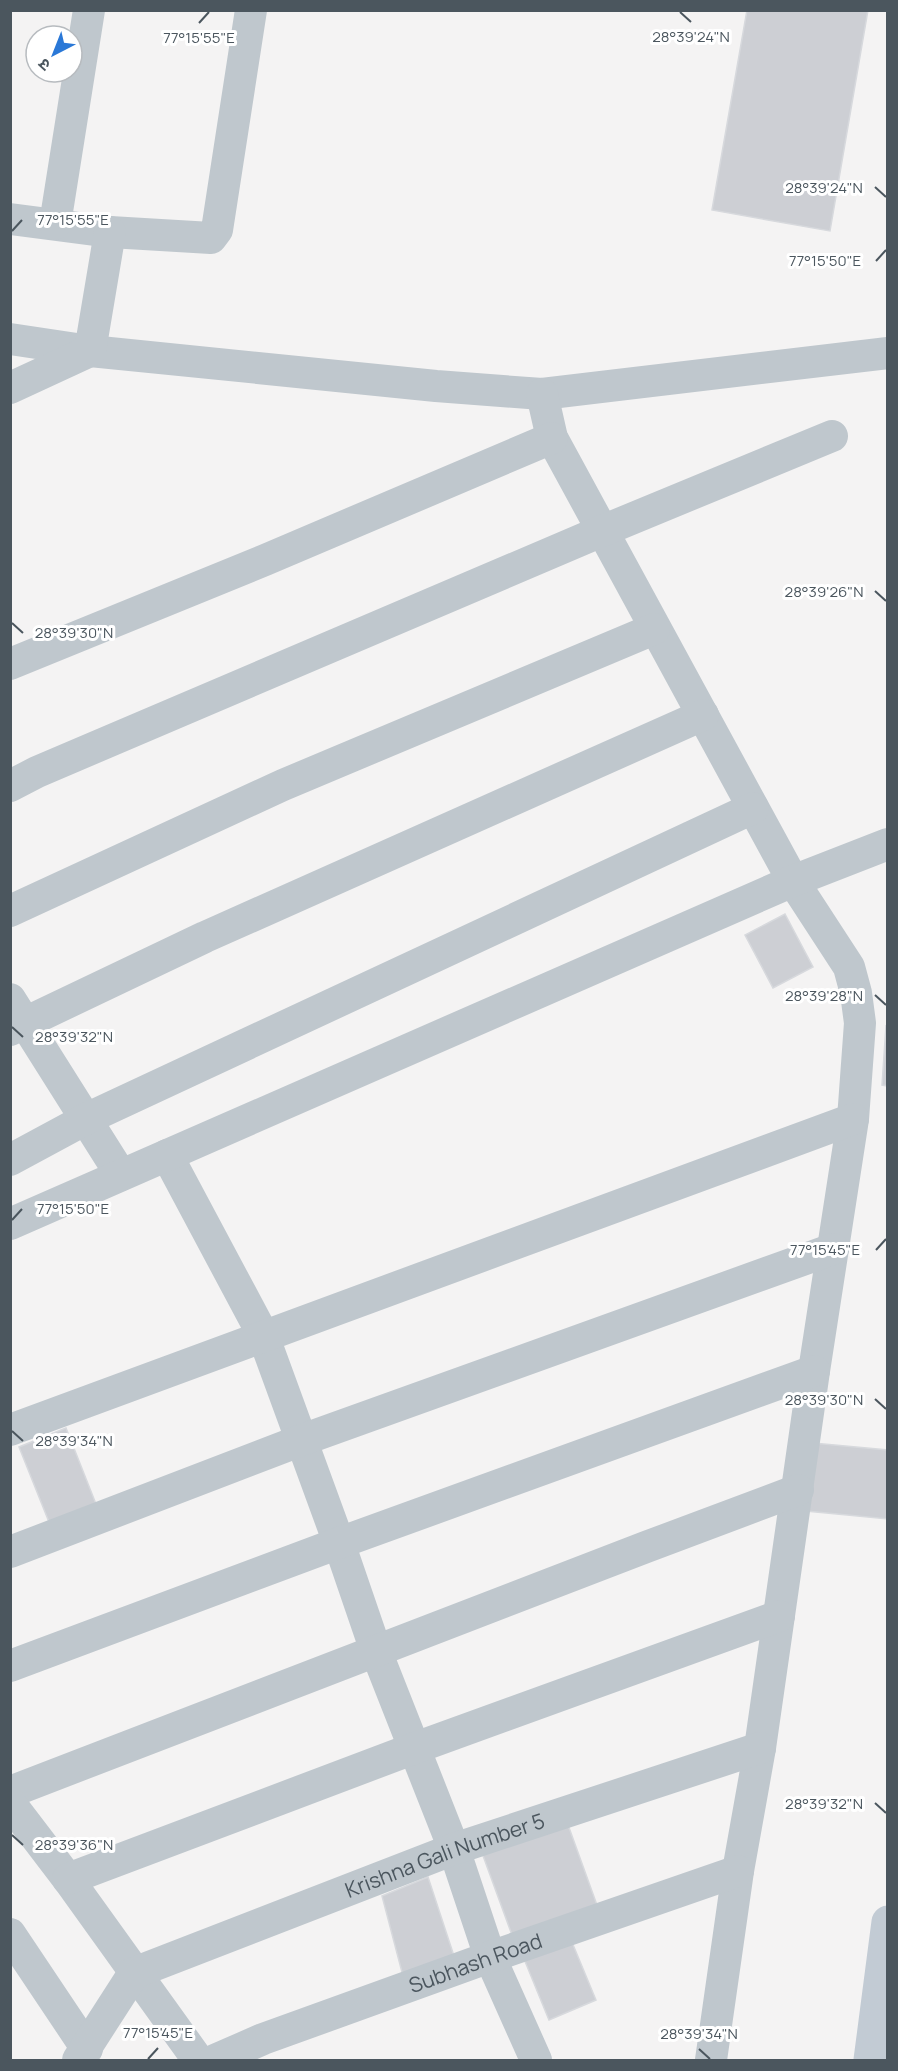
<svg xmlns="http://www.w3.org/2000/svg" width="898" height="2071" font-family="Manrope,'Noto Sans Devanagari',sans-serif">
<rect width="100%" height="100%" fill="#f4f3f3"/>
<g fill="#cdcfd4" stroke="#d7d9dd" stroke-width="1.5">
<path d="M747,10H868L830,231L712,210Z"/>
<path d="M785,914L813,967L773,988L745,935Z"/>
<path d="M886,1026L888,1027V1086L882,1085Z"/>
<path d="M66,1428L96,1504L49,1522L19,1447Z"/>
<path d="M813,1443L888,1450V1519L806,1511Z"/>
<path d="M567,1822L597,1905L512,1935L482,1853Z"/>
<path d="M428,1877L455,1959L403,1976L382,1896Z"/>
<path d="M569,1935L596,2000L549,2020L522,1954Z"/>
</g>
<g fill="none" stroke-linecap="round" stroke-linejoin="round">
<g stroke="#bfc7cd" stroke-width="32">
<path d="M10,219L110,232L211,238L217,230L251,10"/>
<path d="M55,224L89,10"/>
<path d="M10,339L90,351L436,386L542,394L888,353"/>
<path d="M10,388L90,351L110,232"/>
<path d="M542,394L552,438L793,881L849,967L856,993L860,1023L853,1119L814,1371L760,1748L738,1871L711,2060"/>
<path d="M10,664L265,560L552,438"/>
<path d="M10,786L37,772L602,531L832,436"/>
<path d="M10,911L283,785L654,629"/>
<path d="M10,999L121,1175"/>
<path d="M10,1030L205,937L703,715"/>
<path d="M167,1155L263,1335L339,1543L376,1651L454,1849L490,1957L536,2060"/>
<path d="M10,1160L86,1119L753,808"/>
<path d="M10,1224L793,881L888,844"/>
<path d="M10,1430L853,1119"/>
<path d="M10,1552L302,1440L833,1249"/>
<path d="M10,1666L339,1543L814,1371"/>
<path d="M10,1792L646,1547L798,1490"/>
<path d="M10,1803L68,1879L198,2060"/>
<path d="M68,1879L415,1748L779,1616"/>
<path d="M10,1934L87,2049"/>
<path id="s1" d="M78,2060L134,1973L454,1849L760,1748"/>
<path id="s2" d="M215,2060L263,2039L490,1957L738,1871"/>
</g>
<path stroke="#c2cbd4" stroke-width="33" d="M870,2060L888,1922"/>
</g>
<path fill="none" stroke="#4b565e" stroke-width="2" d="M680,12L691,22M199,23L209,12M875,187L886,197M12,231L22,220M876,261L886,250M875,591L886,601M12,623L23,633M875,995L886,1005M12,1027L23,1037M12,1220L22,1209M876,1250L886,1239M875,1399L886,1409M12,1431L23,1441M875,1803L886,1813M12,1835L23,1845M699,2049L710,2059M148,2059L158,2048"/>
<g text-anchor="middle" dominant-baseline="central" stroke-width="6" stroke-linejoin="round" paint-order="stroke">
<g font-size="21" fill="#4b565e" stroke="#fff">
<text stroke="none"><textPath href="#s1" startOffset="436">Krishna Gali Number 5</textPath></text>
<text stroke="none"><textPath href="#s2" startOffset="278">Subhash Road</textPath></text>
</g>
</g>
<g font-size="15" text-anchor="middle" fill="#4b565e" stroke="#fff" stroke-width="6" stroke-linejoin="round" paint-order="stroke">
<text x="691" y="42">28°39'24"N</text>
<text x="199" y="43">77°15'55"E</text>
<text x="824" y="193">28°39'24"N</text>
<text x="73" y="225">77°15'55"E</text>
<text x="825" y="266">77°15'50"E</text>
<text x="824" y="597">28°39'26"N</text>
<text x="74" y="638">28°39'30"N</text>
<text x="824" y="1001">28°39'28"N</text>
<text x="74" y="1042">28°39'32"N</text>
<text x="73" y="1214">77°15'50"E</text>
<text x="825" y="1255">77°15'45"E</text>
<text x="824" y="1405">28°39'30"N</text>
<text x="74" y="1446">28°39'34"N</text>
<text x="824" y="1809">28°39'32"N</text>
<text x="74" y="1850">28°39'36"N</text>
<text x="158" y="2038">77°15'45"E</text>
<text x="699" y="2039">28°39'34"N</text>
</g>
<rect width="898" height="2071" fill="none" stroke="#4b565e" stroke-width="24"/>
<g transform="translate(54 54) rotate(222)"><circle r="28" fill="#ffffff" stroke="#b7bbbf" stroke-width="1.5"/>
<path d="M0-4.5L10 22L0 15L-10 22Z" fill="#2a78d7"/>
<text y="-9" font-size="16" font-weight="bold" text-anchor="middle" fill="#4b565e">उ</text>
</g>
</svg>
